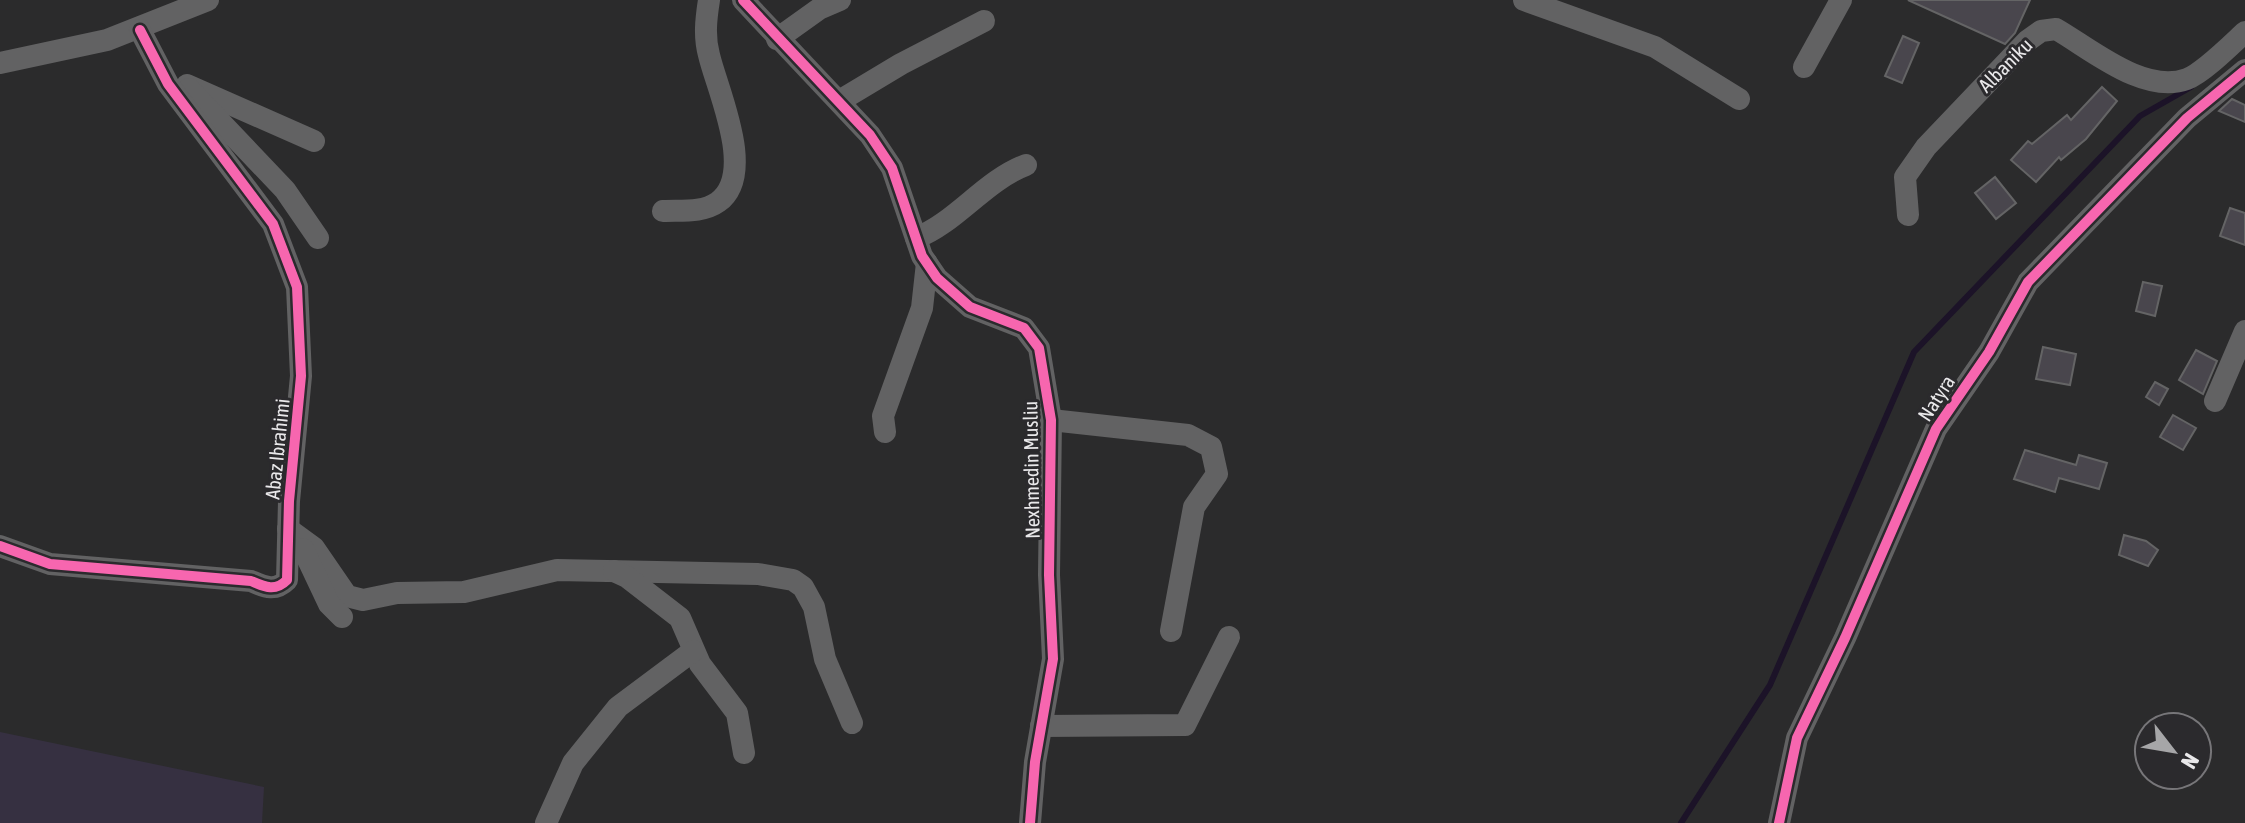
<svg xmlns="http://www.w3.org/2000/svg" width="2245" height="823" font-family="'Asap Condensed',sans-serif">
<rect width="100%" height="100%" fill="#2b2b2c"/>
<path fill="#363041" d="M0,732L264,787L262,823H0Z"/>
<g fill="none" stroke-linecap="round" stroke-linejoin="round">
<path stroke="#1c1328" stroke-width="6" d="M1681,823L1770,685L1914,352L2140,116L2191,87"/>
</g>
<g fill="#49464d" stroke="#646465" stroke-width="2">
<path d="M1908,0H2030L2015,33L2005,44Z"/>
<path d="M1903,36L1919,43L1902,83L1885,76Z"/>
<path d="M2102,87L2117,101L2086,139L2061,160L2059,157L2036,182L2011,160L2028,141L2032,144L2067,115L2071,120Z"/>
<path d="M2232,99L2245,105V122L2219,111Z"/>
<path d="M1995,177L2016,203L1996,219L1975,193Z"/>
<path d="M2230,208L2245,213V245L2220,236Z"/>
<path d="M2143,282L2162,286L2155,316L2136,311Z"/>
<path d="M2043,347L2076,354L2070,385L2036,379Z"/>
<path d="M2196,350L2217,361L2203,394L2179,380Z"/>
<path d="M2155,382L2168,389L2159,405L2146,397Z"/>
<path d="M2173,415L2196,428L2183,450L2160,437Z"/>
<path d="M2025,450L2076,465L2079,455L2107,463L2099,489L2059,478L2055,492L2014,479Z"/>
<path d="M2124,535L2146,541L2158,550L2148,566L2119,555Z"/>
</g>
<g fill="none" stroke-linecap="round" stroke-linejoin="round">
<g stroke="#626263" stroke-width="22">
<path d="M743,0L870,135L892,168L922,256L937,278L970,307L1024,328L1039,348L1051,420L1049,575L1053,659L1035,762L1030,823"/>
<path d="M1524,0L1655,47L1739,99"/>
<path d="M777,39L819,9L840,0"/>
<path d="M0,63L107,40L208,0"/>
<path d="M1804,67L1841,0"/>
<path d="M187,85L314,141"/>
<path d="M189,89L285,190L318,238"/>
<path d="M841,100L901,64L984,21"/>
<path d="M663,211C680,210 703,213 718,202C757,174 717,90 709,55C704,37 706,19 709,0"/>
<path d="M1908,215L1905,177L1926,147L2027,41L2041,31L2056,29C2091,49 2144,95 2187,79C2203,73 2232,44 2245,32"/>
<path d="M916,238C957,222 984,181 1026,165"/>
<path d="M2215,401L2245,331"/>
<path d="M1051,420L1188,435L1211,447L1217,474L1194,507L1171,631"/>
<path d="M885,432L883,416L922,308L927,263"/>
<path d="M288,529L314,548L347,596L363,600L397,593L464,592L557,570L758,574L793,580L803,587L814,607L825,659L852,723"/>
<path d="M0,546L50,564L251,581C265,587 275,592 287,580L289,501L301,376L297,287L273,224L168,84L140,30"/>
<path d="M303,549L329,604L342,617"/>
<path d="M614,571L627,577L680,618L700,664L737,713L744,753"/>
<path d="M1041,726L1185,725L1229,637"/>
<path d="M546,823L573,763L618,707L693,651"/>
<path d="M1779,823L1797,738L1845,638L1936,429L1989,352L2028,282L2187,118L2245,70"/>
</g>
<defs>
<g id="cycleway">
<path d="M743,0L870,135L892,168L922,256L937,278L970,307L1024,328L1039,348L1051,420L1049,575L1053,659L1035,762L1030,823"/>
<path d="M0,546L50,564L251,581C265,587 275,592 287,580L289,501L301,376L297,287L273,224L168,84L140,30"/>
<path d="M1779,823L1797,738L1845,638L1936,429L1989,352L2028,282L2187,118L2245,70"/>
</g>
</defs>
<use href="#cycleway" stroke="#2b2a2d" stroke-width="15"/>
<use href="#cycleway" stroke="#f766af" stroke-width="10"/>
</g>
<g text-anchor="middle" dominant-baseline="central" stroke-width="6" stroke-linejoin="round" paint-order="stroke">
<g font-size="20" fill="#e9e8ea" stroke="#2b2a2d">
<text transform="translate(2005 65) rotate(-45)">Albaniku</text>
<text transform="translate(1936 398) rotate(-57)">Natyra</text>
<text transform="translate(277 449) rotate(-84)">Abaz Ibrahimi</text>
<text transform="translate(1031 470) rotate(-91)">Nexhmedin Musliu</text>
</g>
</g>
<g transform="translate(2173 751) rotate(121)"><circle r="38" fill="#2b2a2d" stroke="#777679" stroke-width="2"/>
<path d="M0-6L14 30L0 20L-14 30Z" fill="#a6a6a8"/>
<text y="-12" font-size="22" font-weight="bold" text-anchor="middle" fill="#e9e8ea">N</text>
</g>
</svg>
